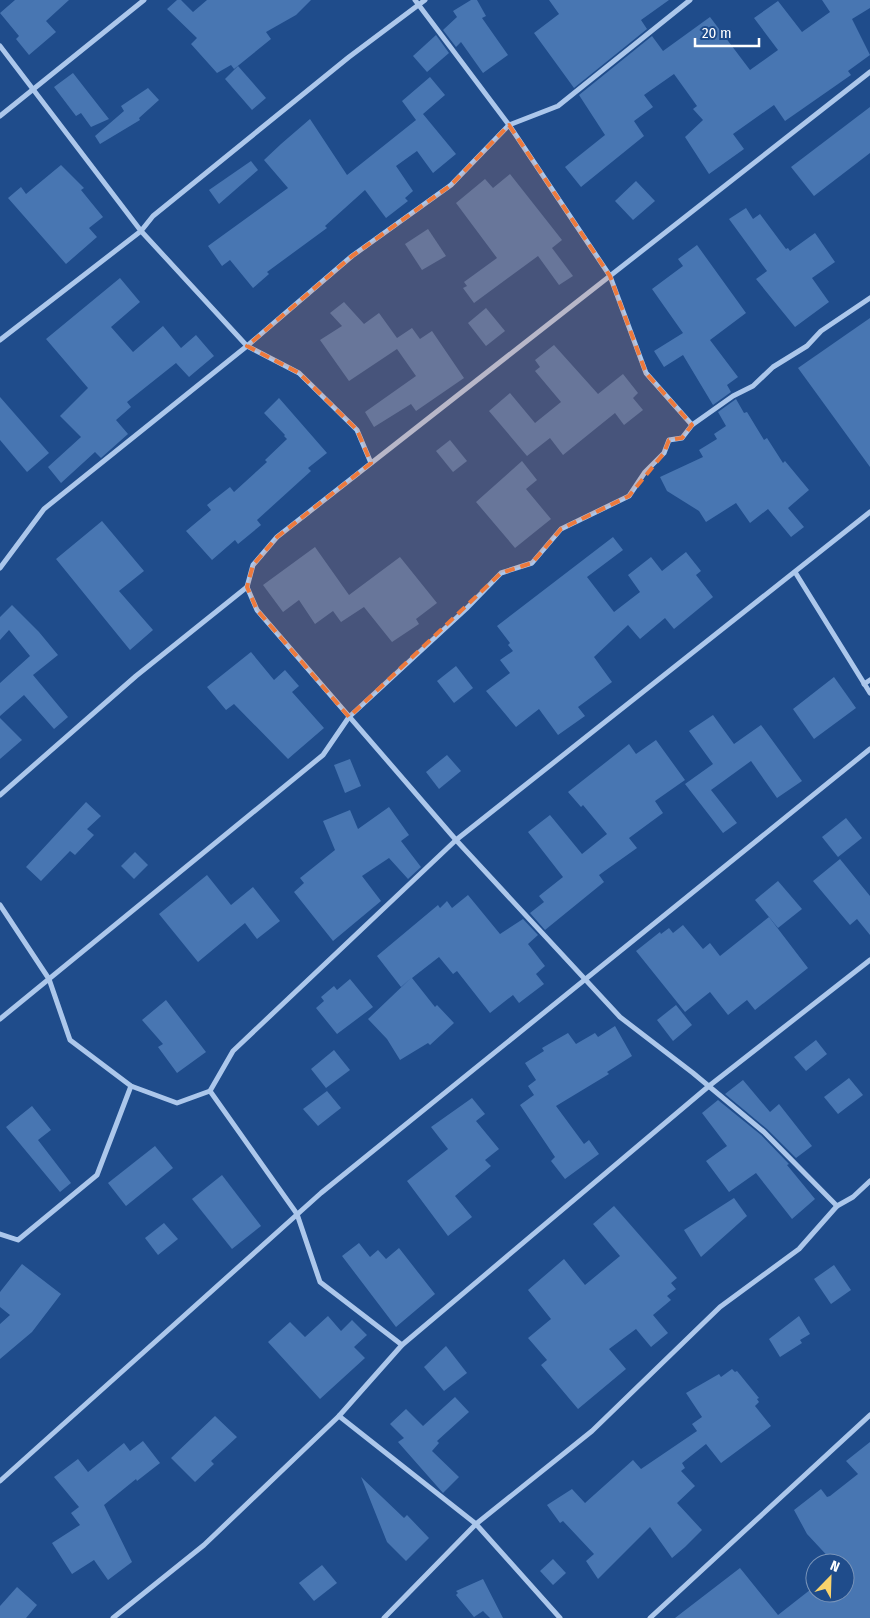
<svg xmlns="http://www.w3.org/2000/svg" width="870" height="1618" font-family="'Fira Sans Condensed',sans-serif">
<rect width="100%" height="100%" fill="#1f4c8b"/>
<g fill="#4876b2">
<path d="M15,0H69L46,21L56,32L29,55L16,39L19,36L0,13Z"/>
<path d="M177,0H181L193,12L207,0H311L296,15L266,32L271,39L234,69L231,65L217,73L191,44L197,38L167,9Z"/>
<path d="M471,0H477L486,16L482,18L508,55L483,73L461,42L456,47L443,30L457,17L453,11Z"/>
<path d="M549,0H669L641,20L647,29L574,88L534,33L559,14Z"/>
<path d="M822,0H870V8L852,19L870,55L848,71L851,75L785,121L774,105L733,134L744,149L709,174L685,137L703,120L693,109L697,106L674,74L644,95L653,107L634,121L644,136L581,187L565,167L605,135L579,95L652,36L663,51L710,17L750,70L778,50L754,18L778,1L802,32L830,12Z"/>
<path d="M436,35L449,53L427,72L413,56Z"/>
<path d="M238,66L266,98L252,110L225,79Z"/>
<path d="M73,73L109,119L91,127L81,113L76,116L54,87Z"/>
<path d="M430,77L445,95L423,114L456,154L433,173L417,151L396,166L413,191L405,198L408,201L386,218L365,190L325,226L327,228L267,272L269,274L253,288L230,260L222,266L208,246L288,188L264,160L281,144L310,119L347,175L416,120L402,101Z"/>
<path d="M148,88L159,100L139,118L140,120L100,144L95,136L124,111L121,106Z"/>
<path d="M870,107V153L814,196L791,167Z"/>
<path d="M251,161L258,170L219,204L209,190Z"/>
<path d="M61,165L84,188L81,190L103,217L89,228L97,237L66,264L8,198L21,187L26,194Z"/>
<path d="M510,174L562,240L552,248L573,276L559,285L538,256L474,303L463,288L467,286L464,282L497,258L456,203L485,179L493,188Z"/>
<path d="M636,181L655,201L633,220L615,201Z"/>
<path d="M746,208L753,219L760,214L786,249L788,248L790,251L815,233L835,262L812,278L829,302L795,327L756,279L767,271L729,219Z"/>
<path d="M428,229L446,256L422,270L405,244Z"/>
<path d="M697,245L746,313L710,340L738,377L727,385L731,392L713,405L683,355L664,367L654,351L683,333L652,289L683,266L678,259Z"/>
<path d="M120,278L140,302L111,327L133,352L163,326L181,348L196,335L214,356L189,377L176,363L127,402L131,407L116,420L128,434L101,458L95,452L61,483L48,467L81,437L60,416L88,388L46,339Z"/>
<path d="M344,302L364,324L379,313L397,338L412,328L420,339L432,331L464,378L416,411L411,404L374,427L365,412L416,376L397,349L349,381L320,340L342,326L330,313Z"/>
<path d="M486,308L505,331L486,346L468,323Z"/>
<path d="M870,318V467L798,368Z"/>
<path d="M554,345L598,394L623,374L638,393L633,398L643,410L624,425L615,413L563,455L550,438L527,456L489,411L510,393L535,423L561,402L535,371L540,367L535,360Z"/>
<path d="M0,397L49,453L27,472L0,440Z"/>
<path d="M279,398L327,453L308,468L311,471L257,520L261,525L238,544L235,540L212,560L186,531L211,510L207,505L230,487L234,492L267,462L265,460L287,439L284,436L285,435L264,413Z"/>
<path d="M736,399L744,413L747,412L764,440L767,438L783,463L785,461L809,490L788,508L804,527L791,537L768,509L750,523L736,503L706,522L699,511L667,491L660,477L703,457L699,450L717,439L714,434L726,426L718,412Z"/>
<path d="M450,440L467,461L453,472L436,451Z"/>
<path d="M522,461L537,480L526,489L551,519L515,548L476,502Z"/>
<path d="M102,521L144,571L119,591L153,630L130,650L56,559Z"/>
<path d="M613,537L623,550L587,577L614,612L640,592L628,575L651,557L662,571L686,552L701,571L696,575L713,597L674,629L665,618L640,639L628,625L594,657L612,682L578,707L585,716L558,735L539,709L516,727L486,691L510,673L500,660L513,651L508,645L510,643L497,626Z"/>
<path d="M315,547L349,595L400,557L437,603L416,619L419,624L392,642L364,607L341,622L333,611L315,624L299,600L283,612L263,585Z"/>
<path d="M12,605L39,632L58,655L33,675L68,717L54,729L24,695L0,716V683L30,656L9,630L0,640V617Z"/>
<path d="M251,652L274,680L285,670L299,686L292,692L324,728L288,759L234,704L226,710L207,687Z"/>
<path d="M456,666L473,688L454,703L437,681Z"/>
<path d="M834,677L856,708L814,739L793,709Z"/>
<path d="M713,715L734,744L761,725L802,781L777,798L751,761L711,790L737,823L723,833L685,784L713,764L689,731Z"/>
<path d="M0,718L22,740L0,759Z"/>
<path d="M656,740L685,780L655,801L663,813L629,838L637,848L599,875L604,882L545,930L530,913L544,902L539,896L563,877L528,832L550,815L582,854L607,834L583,805L581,807L568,792L629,744L636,754Z"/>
<path d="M447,755L461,771L439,789L426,772Z"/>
<path d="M350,759L361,786L345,793L334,765Z"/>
<path d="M86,802L101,816L87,829L94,835L75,855L70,851L41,881L26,867Z"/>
<path d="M389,807L409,835L401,841L421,867L408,879L389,858L362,876L381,901L333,941L294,892L304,883L300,878L335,850L323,821L350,810L358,829Z"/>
<path d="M846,818L862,838L838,857L822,837Z"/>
<path d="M135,852L148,865L134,879L121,866Z"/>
<path d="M840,859L870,896V935L857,919L850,925L813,881Z"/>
<path d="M207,875L231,905L253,887L280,921L257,939L245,923L198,962L159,914Z"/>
<path d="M778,881L802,909L778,928L755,900Z"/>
<path d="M468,895L500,934L523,919L538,935L528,944L545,966L536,974L544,984L519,1003L513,995L490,1013L457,971L453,974L439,957L412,978L435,1007L437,1005L454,1023L430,1045L428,1043L400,1060L387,1039L368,1019L411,978L401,987L377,956L438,905L440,908L447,901L452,908Z"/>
<path d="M769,917L808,968L755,1010L747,1000L728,1015L710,992L685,1012L636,951L660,932L661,934L669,928L673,933L683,925L703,949L710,943L720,956Z"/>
<path d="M350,979L373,1007L337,1034L316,1008L324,1001L321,997L334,986L337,990Z"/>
<path d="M166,1000L206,1052L177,1073L158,1047L163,1044L142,1020Z"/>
<path d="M676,1005L692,1025L673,1041L657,1020Z"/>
<path d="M615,1026L632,1056L607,1072L609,1074L556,1106L584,1144L589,1140L599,1154L565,1179L551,1161L555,1157L520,1105L534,1095L528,1086L536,1080L525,1063L544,1051L542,1048L568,1033L576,1044L595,1033L598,1037Z"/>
<path d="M816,1040L827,1054L806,1071L794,1057Z"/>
<path d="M334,1050L350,1070L326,1088L311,1069Z"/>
<path d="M849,1078L863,1095L838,1114L824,1097Z"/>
<path d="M743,1080L770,1112L779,1104L812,1146L796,1158L767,1129L725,1094Z"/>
<path d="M327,1091L341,1108L318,1126L303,1109Z"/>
<path d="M472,1098L485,1114L476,1121L499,1149L485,1160L491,1166L455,1196L472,1217L448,1236L407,1181L448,1149L431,1127Z"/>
<path d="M718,1100L761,1135L789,1164L787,1165L815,1199L792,1219L756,1173L729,1192L706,1161L727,1146L702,1113Z"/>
<path d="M32,1106L51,1130L38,1140L71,1183L60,1192L6,1127Z"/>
<path d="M155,1146L173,1168L126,1206L108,1183Z"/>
<path d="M222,1175L261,1226L232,1249L192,1199Z"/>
<path d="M734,1198L747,1216L701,1257L684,1230Z"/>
<path d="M614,1206L677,1278L671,1283L676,1289L667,1296L671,1300L653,1315L668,1333L651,1347L636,1329L609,1349L626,1369L578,1409L541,1365L547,1360L528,1338L551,1319L528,1290L564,1259L585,1285L620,1256L593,1224Z"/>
<path d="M164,1223L178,1239L158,1255L145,1238Z"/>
<path d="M359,1243L370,1257L378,1250L386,1259L399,1248L435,1294L396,1327L342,1256Z"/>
<path d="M22,1264L61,1294L32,1332L0,1359V1324L10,1315L0,1307V1292Z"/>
<path d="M834,1265L851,1290L831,1304L814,1279Z"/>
<path d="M328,1316L341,1331L352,1320L367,1335L354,1347L365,1358L320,1399L268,1342L290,1322L305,1337Z"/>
<path d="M799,1316L810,1334L800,1340L802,1343L780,1357L769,1339Z"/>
<path d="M446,1346L467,1373L444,1391L424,1367Z"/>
<path d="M732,1369L735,1372L737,1371L759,1398L757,1399L759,1402L755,1406L771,1426L721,1463L706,1444L682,1463L685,1468L681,1471L695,1486L677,1503L702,1530L685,1547L672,1558L650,1527L598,1579L586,1561L594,1554L563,1521L560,1523L547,1505L572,1489L585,1503L633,1460L641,1469L697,1431L692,1424L702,1417L686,1393L719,1374L721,1377Z"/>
<path d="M455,1397L469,1412L437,1441L439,1443L432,1451L459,1477L443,1493L398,1442L404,1438L390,1424L406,1409L423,1426Z"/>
<path d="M215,1416L237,1437L211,1461L214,1464L195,1482L171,1458Z"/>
<path d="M143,1441L160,1463L137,1481L136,1479L104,1505L132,1562L108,1580L94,1560L72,1574L52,1543L80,1525L71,1513L79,1507L54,1477L78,1459L88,1472L124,1443L130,1451Z"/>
<path d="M870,1442V1618H675L740,1568L778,1615L815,1586V1593H845V1563H834L807,1534L794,1510L821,1489L827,1497L830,1496L858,1474L846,1461Z"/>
<path d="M361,1477L404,1518L407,1515L429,1538L406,1561L387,1542Z"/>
<path d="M553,1559L566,1573L553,1585L540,1571Z"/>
<path d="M322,1565L337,1583L314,1601L299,1583Z"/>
<path d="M483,1579L503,1618H490L483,1611L474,1617L456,1595L458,1593L456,1591Z"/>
<path d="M17,1587L37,1605L26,1618H0V1606Z"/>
</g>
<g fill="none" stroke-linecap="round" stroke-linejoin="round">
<g stroke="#acc7eb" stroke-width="5">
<path d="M415,0L509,125L610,276L646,373L692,425"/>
<path d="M0,46L141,231L0,340"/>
<path d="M870,72L277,537L253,565L247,587L257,610L456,840L620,1017L693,1073L764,1132L837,1206L853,1197L870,1181"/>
<path d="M0,116L144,0"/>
<path d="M371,463L357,430L299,373L247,346L141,231L153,216L349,57L425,0"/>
<path d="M0,568L44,509L247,346L352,256L451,185L509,125L558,106L690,0"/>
<path d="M795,572L870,693"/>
<path d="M864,684L870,680"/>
<path d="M0,795L136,676L247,587"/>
<path d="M0,905L49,979L70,1040L131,1086L177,1103L210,1091"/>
<path d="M0,1019L323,755L349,717L466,609L501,573L532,563L561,529L629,496L645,472L664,453L669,440L682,438L692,425L733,396L753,386L773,367L807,346L821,331L870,298"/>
<path d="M0,1234L18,1240L97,1175L131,1086"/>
<path d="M402,1345L320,1282L297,1214L210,1091L233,1051L456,840L870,512"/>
<path d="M339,1416L476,1524L560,1618"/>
<path d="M0,1481L321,1193L870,749"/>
<path d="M113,1618L204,1545L339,1416L402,1345L709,1086L870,960"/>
<path d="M384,1618L476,1524L592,1431L720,1307L799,1249L837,1206"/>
<path d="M650,1618L870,1415"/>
</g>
</g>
<path fill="#ed7a3d" fill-opacity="0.2" stroke="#ed7a3d" stroke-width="4" stroke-dasharray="10 6" stroke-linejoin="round" d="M509,125L610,276L646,373L692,425L682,438L669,440L664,453L629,496L561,529L532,563L501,573L349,717L257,610L247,587L253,565L277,537L371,463L357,430L299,373L247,346L352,256L451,185Z"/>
<g transform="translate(830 1578) rotate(23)"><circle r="24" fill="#1f4c8b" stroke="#7994b9"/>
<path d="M0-4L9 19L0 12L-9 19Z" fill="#f9d36c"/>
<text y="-8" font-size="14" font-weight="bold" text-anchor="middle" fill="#ffffff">N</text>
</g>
<path d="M695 38v8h64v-8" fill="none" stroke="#ffffff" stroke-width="2.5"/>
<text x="702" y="38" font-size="15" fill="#ffffff" stroke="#1f4c8b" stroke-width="4" paint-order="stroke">20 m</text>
</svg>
